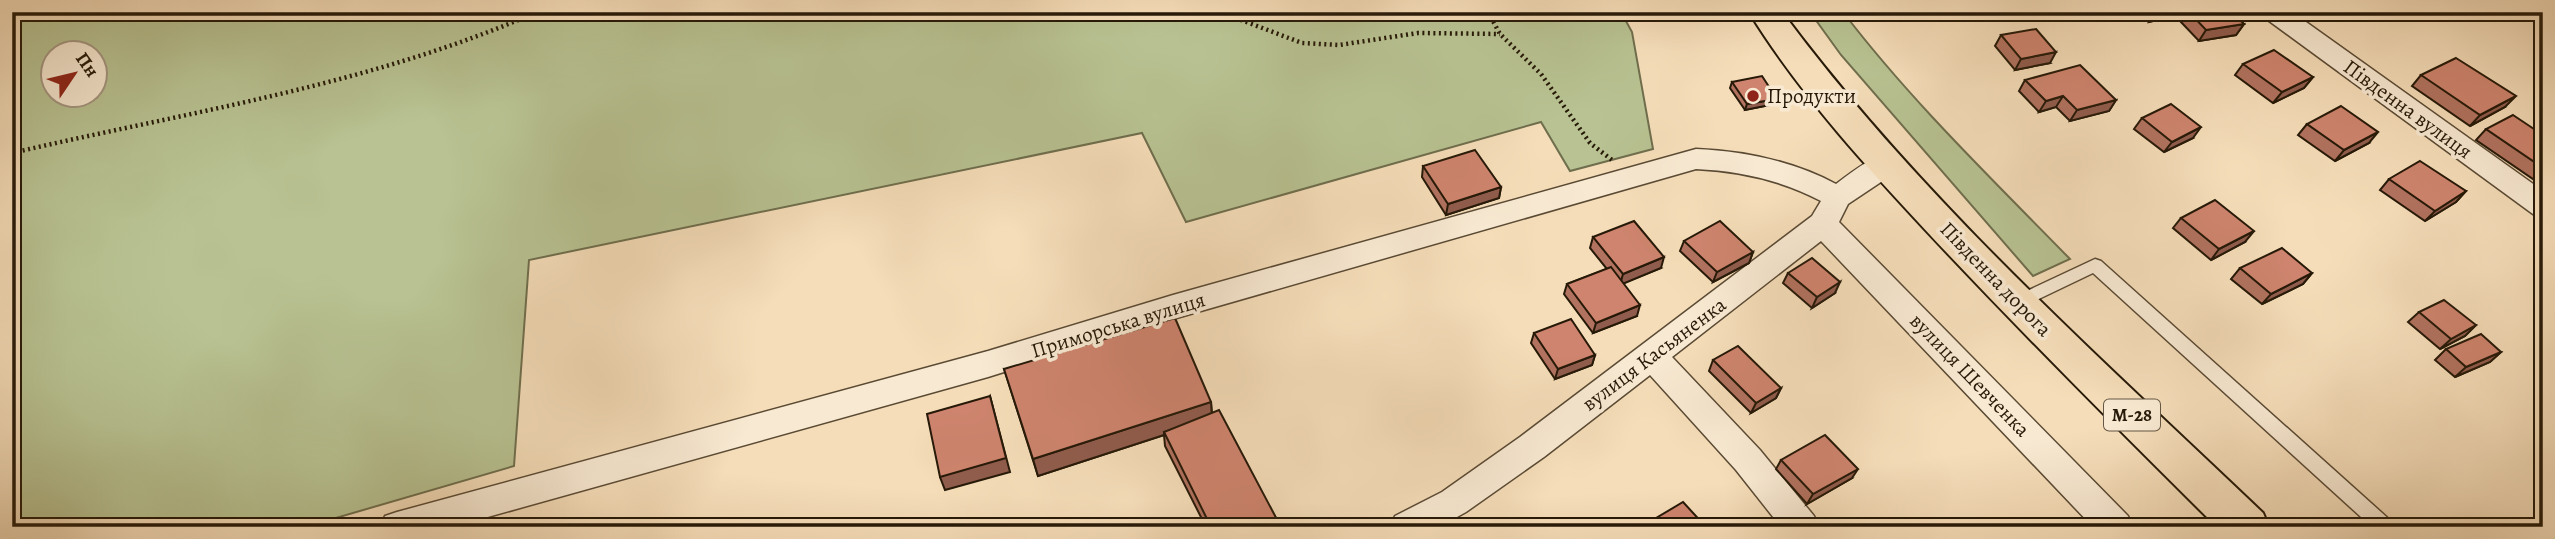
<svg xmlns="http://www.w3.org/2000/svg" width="2555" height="539" font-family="Alegreya,serif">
<rect width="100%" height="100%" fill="#f5ddb9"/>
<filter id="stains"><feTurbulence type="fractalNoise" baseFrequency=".00286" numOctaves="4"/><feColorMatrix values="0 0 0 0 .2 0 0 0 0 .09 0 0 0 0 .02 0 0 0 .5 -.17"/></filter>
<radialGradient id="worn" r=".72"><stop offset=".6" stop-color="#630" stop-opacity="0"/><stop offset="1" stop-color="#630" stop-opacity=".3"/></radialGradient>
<g fill="#b8c292" stroke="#6f6e4d" stroke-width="2" fill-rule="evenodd">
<path d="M12,12H1621L1632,32L1653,149L1570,171L1541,122L1186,222L1142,133L529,260L514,466L305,527H12ZM52,52H94V94H52Z"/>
<path d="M1810,12H1843C1911,101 1992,179 2070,259L2033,276L1841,55Z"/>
</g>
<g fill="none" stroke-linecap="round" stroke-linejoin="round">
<defs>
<path id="service" d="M2095,259L2101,261L2391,521L2394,527H2372L2093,273L2024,306H2012L2010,302L2012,298Z"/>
<g id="minor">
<path d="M2261,12H2292L2543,191V217L2533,214L2265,18Z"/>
<path d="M1696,149C1744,151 1793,161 1836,184C1853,172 1875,151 1896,158L1900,165L1896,172L1848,204L1839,222L2128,516L2133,527H2093L1821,241L1672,357L1760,450L1814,516L1819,527H1781L1736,470L1650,375L1544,457L1466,512L1439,527H1390L1395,516L1442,492L1520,437L1812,216L1821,201C1781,180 1740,171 1696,169L1173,319L988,377L452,527H380L385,516L397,512L988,351L1173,295Z"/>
</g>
<path id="trunk" d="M1749,12H1782C1920,198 2096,354 2263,513L2269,527H2217C2126,437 2036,347 1948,254C1877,178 1804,101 1749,12Z"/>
</defs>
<use href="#service" stroke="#5a4a34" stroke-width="3"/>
<use href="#minor" stroke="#5a4a34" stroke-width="3"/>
<use href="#trunk" stroke="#261908" stroke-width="4"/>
<g stroke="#261908" stroke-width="4.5" stroke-dasharray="2 3.5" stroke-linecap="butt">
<path d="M1220,12L1302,43L1339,45L1418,33L1500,34"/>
<path d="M1488,12L1500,34L1541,74L1590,143L1612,160"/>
<path d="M12,153C188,112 370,85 537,12"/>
</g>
<use href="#service" fill="#f8e9d2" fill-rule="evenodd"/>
<use href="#minor" fill="#f8e9d2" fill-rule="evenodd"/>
<use href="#trunk" fill="#f5ddb9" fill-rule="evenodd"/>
</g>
<g fill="#b1725f" stroke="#261908" stroke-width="2">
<path d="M1959,12H1992L1965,19Z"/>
<path d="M2138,12H2184L2183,14L2149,22Z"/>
<path d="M2187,12H2232L2244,24L2236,35L2199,41L2181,22Z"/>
<path d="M2522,12H2543V26Z"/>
<path d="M2001,35L2050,63L2015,70L1995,46Z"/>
<path d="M2243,64L2313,77L2304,88L2273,103L2235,75Z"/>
<path d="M2421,75L2505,107L2470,126L2412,86Z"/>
<path d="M2025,80L2116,100L2109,111L2070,121L2056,107L2039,112L2019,91Z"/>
<path d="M1732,82L1775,104L1745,110L1730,88Z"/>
<path d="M2142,118L2193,138L2164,152L2134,129Z"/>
<path d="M2307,124L2369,143L2335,161L2298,135Z"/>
<path d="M2486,129L2543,135V186L2476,140Z"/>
<path d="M1423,166L1501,187L1499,198L1446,215L1422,177Z"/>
<path d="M2389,179L2466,191L2456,202L2425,221L2380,190Z"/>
<path d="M2181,218L2245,242L2211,260L2173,228Z"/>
<path d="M1593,237L1661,268L1623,283L1637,316L1593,333L1564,294L1567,284L1607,269L1590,248Z"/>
<path d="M1684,241L1753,252L1749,263L1713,282L1680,251Z"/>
<path d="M2240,268L2312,273L2303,284L2262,304L2231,279Z"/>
<path d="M1788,273L1835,293L1812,308L1783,283Z"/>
<path d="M2419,312L2476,325L2465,336L2440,349L2408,322Z"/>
<path d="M1534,333L1595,355L1592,365L1555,379L1531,343Z"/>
<path d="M2446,349L2501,352L2490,362L2455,377L2435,360Z"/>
<path d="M1713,360L1781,388L1776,398L1751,413L1709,371Z"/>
<path d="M1004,369L1211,402L1212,413L1281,527H1206L1165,446L1164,435L1038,476Z"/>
<path d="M1781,460L1852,478L1807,504L1776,469Z"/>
</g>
<g fill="#905c4d" stroke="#261908" stroke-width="2">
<path d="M1969,12H1992L1965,19Z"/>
<path d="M2155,12H2184L2183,14L2149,22Z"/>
<path d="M2244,24L2236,35L2199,41L2206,30Z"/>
<path d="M2056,52L2050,63L2015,70L2021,59Z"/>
<path d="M2313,77L2304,88L2273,103L2282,92Z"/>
<path d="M2063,96L2056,107L2039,112L2046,101Z"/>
<path d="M2516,96L2505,107L2470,126L2480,115Z"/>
<path d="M1777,99L1775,104L1745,110L1747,104Z"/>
<path d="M2116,100L2109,111L2070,121L2077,110Z"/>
<path d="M2201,127L2193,138L2164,152L2172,142Z"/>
<path d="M2378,132L2369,143L2335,161L2344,150Z"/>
<path d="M1501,187L1499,198L1446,215L1448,204Z"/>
<path d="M2466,191L2456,202L2425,221L2435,211Z"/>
<path d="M2254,231L2245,242L2211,260L2219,249Z"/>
<path d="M1753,252L1749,263L1713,282L1717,272Z"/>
<path d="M1664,257L1661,268L1620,285L1623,274Z"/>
<path d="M2312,273L2303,284L2262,304L2271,294Z"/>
<path d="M1840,282L1835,293L1812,308L1817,297Z"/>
<path d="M1640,305L1637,316L1593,333L1596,323Z"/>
<path d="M2476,325L2465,336L2440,349L2451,339Z"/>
<path d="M2501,352L2490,362L2455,377L2466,367Z"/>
<path d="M1595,355L1592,365L1555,379L1558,369Z"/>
<path d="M1781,388L1776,398L1751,413L1756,403Z"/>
<path d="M990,396L1010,472L945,490L940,477Z"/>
<path d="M1211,402L1212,419L1164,432V435L1038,476L1033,459Z"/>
<path d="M1858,469L1852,478L1807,504L1813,494Z"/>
</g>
<g fill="#ce846e" stroke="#261908" stroke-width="2">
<path d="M2189,12H2232L2244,24L2206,30Z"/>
<path d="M2036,29L2056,52L2021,59L2001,35Z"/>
<path d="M2274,50L2313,77L2282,92L2243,64Z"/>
<path d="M2456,58L2516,96L2480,115L2421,75Z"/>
<path d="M2080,65L2116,100L2077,110L2063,96L2046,101L2025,80Z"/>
<path d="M1762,76L1777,99L1747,104L1732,82Z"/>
<path d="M2171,104L2201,127L2172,142L2142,118Z"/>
<path d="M2341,106L2378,132L2344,150L2307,124Z"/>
<path d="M2513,115L2543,135V168L2486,129Z"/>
<path d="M1475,150L1501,187L1448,204L1423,166Z"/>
<path d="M2420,161L2466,191L2435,211L2389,179Z"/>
<path d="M2215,200L2254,231L2219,249L2181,218Z"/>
<path d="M1634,221L1664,257L1623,274L1593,237Z"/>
<path d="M1720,221L1753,252L1717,272L1684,241Z"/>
<path d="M2282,248L2312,273L2271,294L2240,268Z"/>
<path d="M1812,258L1840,282L1817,297L1788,273Z"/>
<path d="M1611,267L1640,305L1596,323L1567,284Z"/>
<path d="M2444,300L2476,325L2451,339L2419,312Z"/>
<path d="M1175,318L1211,402L1033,459L1004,369Z"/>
<path d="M1571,319L1595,355L1558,369L1534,333Z"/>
<path d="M2481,334L2501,352L2466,367L2446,349Z"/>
<path d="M1738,346L1781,388L1756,403L1713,360Z"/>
<path d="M990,396L1006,458L940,477L927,414Z"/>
<path d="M1219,410L1281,527H1211L1164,432Z"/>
<path d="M1825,435L1858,469L1813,494L1781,460Z"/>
<path d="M1683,502L1706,527H1641Z"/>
</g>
<circle fill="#8f2418" stroke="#f8e9d2" stroke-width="2.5" cx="1753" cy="96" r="7"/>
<g text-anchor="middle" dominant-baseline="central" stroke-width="7" stroke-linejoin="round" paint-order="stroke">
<rect fill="#f8e9d2" stroke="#655745" stroke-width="2" x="2104" y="399.5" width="56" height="31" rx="5"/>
<g font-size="19" font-weight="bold" fill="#261908">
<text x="2132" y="415">М-28</text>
</g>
<g font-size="21" fill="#261908" stroke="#f8e9d2" text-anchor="start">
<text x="1767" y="96">Продукти</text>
</g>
<g font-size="21" fill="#261908" stroke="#f8e9d2">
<text transform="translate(2408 109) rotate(36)">Південна вулиця</text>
<text transform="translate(1996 279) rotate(46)">Південна дорога</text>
<text transform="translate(1118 325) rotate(-17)">Приморська вулиця</text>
<text transform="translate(1654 354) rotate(-37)">вулиця Касьяненка</text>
<text transform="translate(1970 375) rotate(46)">вулиця Шевченка</text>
</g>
</g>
<rect width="2555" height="539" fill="none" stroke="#f5ddb9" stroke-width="42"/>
<rect x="14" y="14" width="2527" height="511" fill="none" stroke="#261908" stroke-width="3.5"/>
<rect x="21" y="21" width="2513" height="497" fill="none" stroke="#261908" stroke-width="2"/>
<g transform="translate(74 74) rotate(55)"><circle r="33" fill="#f8e9d2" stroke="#a49681" stroke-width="2"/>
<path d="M0-5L12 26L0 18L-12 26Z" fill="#8f2418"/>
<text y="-10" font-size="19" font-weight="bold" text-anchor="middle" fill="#261908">Пн</text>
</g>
<rect width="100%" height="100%" filter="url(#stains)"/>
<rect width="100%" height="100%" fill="url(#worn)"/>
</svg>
